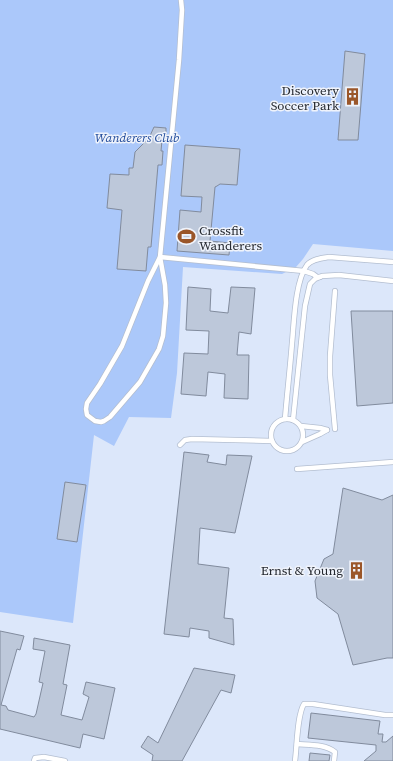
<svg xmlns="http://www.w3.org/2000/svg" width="393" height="761" font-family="'Source Serif 4',serif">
<rect width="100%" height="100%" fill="#dce7fa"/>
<path fill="#abc8fa" d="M0,0H393V251L313,244L303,259L296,267L282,274L183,267L177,373L171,418L129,417L114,446L94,435L73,623L0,612Z"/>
<g fill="#bdc8da" stroke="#818b9d">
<path d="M345,51L365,54L358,140H338Z"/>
<path d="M154,127L166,128V140H162L161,151H163L162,165H158L151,247H148L146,271L117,269L122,210L107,208L110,174L129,175V168H133L135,152L149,138Z"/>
<path d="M185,145L240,149L237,185L220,184L217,186L215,187L210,241L230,243L229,255L177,251L180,210L201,212L202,197L181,196Z"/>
<path d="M188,287L211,289L210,311L228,313L231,287L255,288L251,334L239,332L237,355H249L248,399L224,398L225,374L208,372L206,396L181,394L184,353L208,354L209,331L186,330Z"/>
<path d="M351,311H393V403L357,406Z"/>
<path d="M184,452L209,455L207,462L226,465L227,455L252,456L235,533L200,528L198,564L229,568L224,618L233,619L234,645L209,638V631L190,628L189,637L164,634Z"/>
<path d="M65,482L86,485L77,542L57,539Z"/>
<path d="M343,488L382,500L393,495V658H387L353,665L338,614L317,598L315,581L324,559L333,554Z"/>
<path d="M0,631L24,636L20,650L17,649L1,705L6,706L8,710L34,717L36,714L43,683L39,682L45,651L33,649L34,638L70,645L63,684L67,685L61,715L82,720L89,697L83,694L86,682L115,688L104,739L83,734L80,748L0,729Z"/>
<path d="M194,668L235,675L231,693L221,690L182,761H152L153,755L141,747L148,736L158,743Z"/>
<path d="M311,713L380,721L378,734H383L382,742H386L393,736V761H364L376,751V745L308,738Z"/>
<path d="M310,753L330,755L329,761H309Z"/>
</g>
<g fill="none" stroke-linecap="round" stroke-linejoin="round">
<defs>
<g id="lane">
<path d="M160,257L148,281L122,346L100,384L87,403L86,409L87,415L95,421L101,422L104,421L110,417L140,382L159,349L163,336L166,303L165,285L160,257L179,60L182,10L181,0"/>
<path d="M160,257L304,271L313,274L317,277H320"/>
<path d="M335,291L330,356V375L335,429"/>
<circle cx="287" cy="435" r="16"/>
<path d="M285,419C287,394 290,369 292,343C294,323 295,281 307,265C312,259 322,258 329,257L393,262"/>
<path d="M293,420L305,306L310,284L315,279L322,276L339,275L393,281"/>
<path d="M301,426L320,428L327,430"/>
<path d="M302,442L320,434L327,430"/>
<path d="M180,445L185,440L192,439L272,441"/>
<path d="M297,469L393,462"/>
<path d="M297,744C309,745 325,744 335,752L334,761"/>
<path d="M34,761L35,758L44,757L65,761"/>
<path d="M295,761C297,747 297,715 304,704H313L385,715H393"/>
</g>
</defs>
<use href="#lane" stroke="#b3bed0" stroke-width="6"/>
<use href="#lane" stroke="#fff" stroke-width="4.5"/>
</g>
<defs>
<symbol id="building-bare" viewBox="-9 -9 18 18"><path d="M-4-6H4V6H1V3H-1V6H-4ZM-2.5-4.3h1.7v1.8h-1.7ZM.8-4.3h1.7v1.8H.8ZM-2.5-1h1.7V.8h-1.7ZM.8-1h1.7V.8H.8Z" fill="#9a5629" stroke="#eff3fb" stroke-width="2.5" paint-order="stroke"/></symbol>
<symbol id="stadium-bare" viewBox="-9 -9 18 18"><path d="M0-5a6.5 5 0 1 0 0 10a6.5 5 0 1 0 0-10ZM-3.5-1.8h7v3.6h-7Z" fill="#9a5629" stroke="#eff3fb" stroke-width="2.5" paint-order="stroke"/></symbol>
</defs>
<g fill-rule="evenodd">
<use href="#building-bare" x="340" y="84" width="25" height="25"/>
<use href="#stadium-bare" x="174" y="224" width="25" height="25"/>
<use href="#building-bare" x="344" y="558" width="25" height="25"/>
</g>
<g text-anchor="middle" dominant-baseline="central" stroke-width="3" stroke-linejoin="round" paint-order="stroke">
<g font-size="13" fill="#24282f" stroke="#eff3fb" text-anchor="end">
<text x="339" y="90">Discovery<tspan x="339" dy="15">Soccer Park</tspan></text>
<text x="199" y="230" text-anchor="start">Crossfit<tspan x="199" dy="15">Wanderers</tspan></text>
<text x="343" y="570">Ernst &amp; Young</text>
</g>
<g font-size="13" font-style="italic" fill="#1f4a9b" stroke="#eff3fb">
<text x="137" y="137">Wanderers Club</text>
</g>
</g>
</svg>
